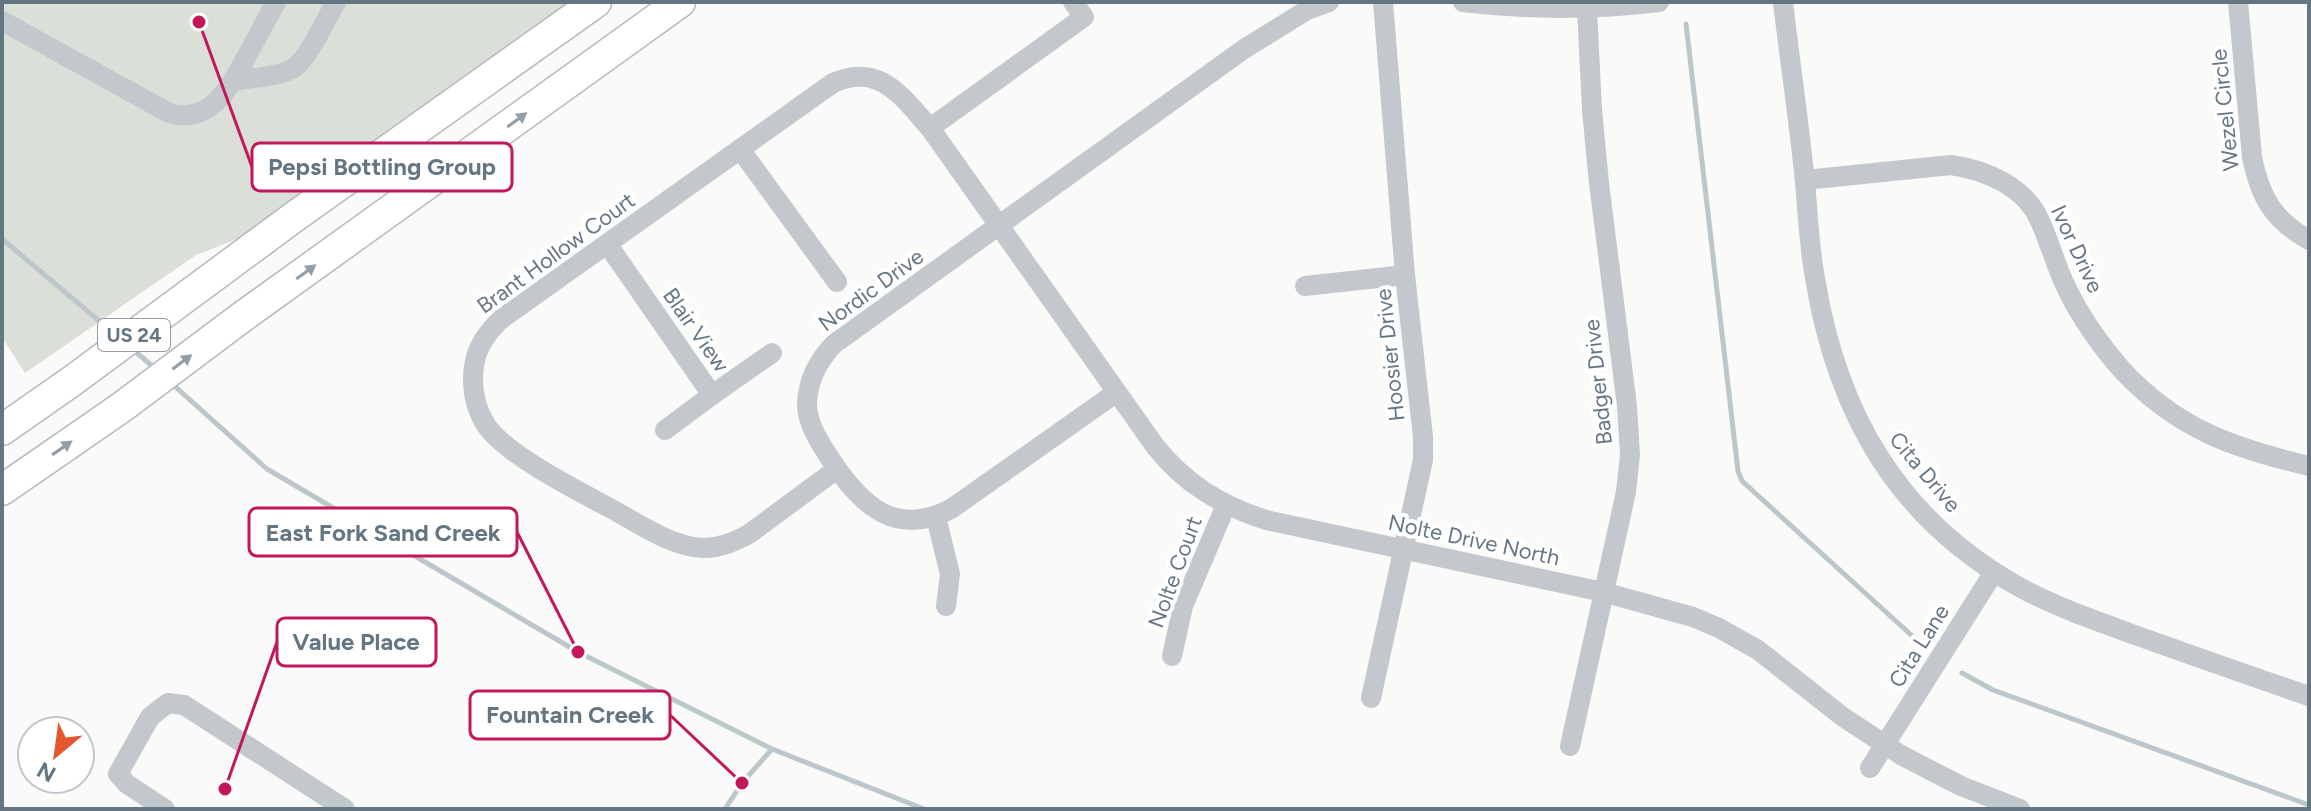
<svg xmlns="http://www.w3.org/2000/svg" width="2311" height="811" font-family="Figtree,sans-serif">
<rect width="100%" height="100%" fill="#fafaf8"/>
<path fill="#dadfd7" d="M2,2H596L294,217L196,255L25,373L2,337Z"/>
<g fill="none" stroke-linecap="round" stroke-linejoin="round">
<g stroke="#bbc7cb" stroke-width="5">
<path d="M1686,24L1738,471L1742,481L1920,643"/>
<path d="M2,239L117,336"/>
<path d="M131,348L157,370"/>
<path d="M170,382L267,469L578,652L772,749L924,809"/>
<path d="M1962,673L1993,690L2309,805"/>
<path d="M725,809L742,783L772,749"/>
</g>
<defs>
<g id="highway">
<path d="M2,430L72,381L294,217L596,2"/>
<path d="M2,490L122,407L242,317L680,2"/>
</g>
</defs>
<use href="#highway" stroke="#b4b9bd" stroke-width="33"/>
<g stroke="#c3c8cc" stroke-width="20">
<path d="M1463,2C1529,10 1592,10 1659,2"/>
<path d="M1783,2C1790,62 1799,122 1805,182C1808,214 1809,246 1815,278C1837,414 1898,520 2021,588C2056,607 2095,620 2132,634C2191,655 2250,676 2309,696"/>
<path d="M2238,2L2252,157C2260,197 2273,220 2309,240"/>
<path d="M2,21L169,113C212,126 232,83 249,52C258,35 267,19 276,2"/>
<path d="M233,81C252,77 279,78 295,67C308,59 327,17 336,2"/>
<path d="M930,128L1084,17L1073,2"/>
<path d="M740,149L837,282"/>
<path d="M1805,180L1951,165C1985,170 2025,186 2040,221C2050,243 2056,267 2067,289C2081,318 2101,346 2122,370C2177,429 2233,448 2309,466"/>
<path d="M608,245L712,395L665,430"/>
<path d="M1305,286L1405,275"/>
<path d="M1117,392L951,509C895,538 861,505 831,460C820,443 807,424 807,404C808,379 818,361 834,344L1244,49L1307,10L1329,2"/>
<path d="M712,395L772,353"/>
<path d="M837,469L749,534C734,542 720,548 703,548C669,546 636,522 608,507C576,490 505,454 486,425C477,411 473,395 473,379C473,353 483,337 500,320L833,83C880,62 902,97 930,128L1155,446C1184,483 1220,505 1266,520L1603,592L1693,617L1719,628L1758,650L1843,717L1901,755L1961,786L2020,809"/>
<path d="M936,517L950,574L946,606"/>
<path d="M1172,656L1183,606L1226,505"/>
<path d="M1371,698L1423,460V437L1405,275L1383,2"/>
<path d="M1570,746L1626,492L1630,455L1627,406L1599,183L1592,110L1587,9"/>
<path d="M1870,768L1994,572"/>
<path d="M165,809L127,784L118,774L150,717L168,703L184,705L345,809"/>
</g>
<use href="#highway" stroke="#fff" stroke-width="30"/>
</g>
<defs><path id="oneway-solid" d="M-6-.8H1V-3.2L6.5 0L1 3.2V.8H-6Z" transform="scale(2)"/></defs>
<g fill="#939fa8">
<use href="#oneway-solid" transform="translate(517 120) rotate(-36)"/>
<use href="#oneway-solid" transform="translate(306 272) rotate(-36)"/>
<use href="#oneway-solid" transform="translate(182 362) rotate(-37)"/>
<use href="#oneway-solid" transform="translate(62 448) rotate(-35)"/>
</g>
<g text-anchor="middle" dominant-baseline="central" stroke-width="8" stroke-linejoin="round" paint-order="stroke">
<rect fill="#fff" stroke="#939fa8" stroke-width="2" x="98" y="319" width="72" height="32" rx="6"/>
<g font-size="20" font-weight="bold" fill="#657683">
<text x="134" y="335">US 24</text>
</g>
<g font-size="22" fill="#657683" stroke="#fff">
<text transform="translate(2225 110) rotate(-96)">Wezel Circle</text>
<text transform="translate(2077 249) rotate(65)">Ivor Drive</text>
<text transform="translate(556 253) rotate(-36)">Brant Hollow Court</text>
<text transform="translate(871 290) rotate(-36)">Nordic Drive</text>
<text transform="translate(696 330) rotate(55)">Blair View</text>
<text transform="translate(1390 355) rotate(-96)">Hoosier Drive</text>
<text transform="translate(1598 382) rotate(-96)">Badger Drive</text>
<text transform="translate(1925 472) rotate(50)">Cita Drive</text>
<text transform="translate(1474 540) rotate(12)">Nolte Drive North</text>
<text transform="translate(1175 572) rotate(-70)">Nolte Court</text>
<text transform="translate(1919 646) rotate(-58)">Cita Lane</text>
</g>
</g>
<path fill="none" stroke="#c2185b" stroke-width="3" d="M199 22L252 167M578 652L517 532M225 789L277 642M742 783L670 715"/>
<g fill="#c2185b" stroke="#fff" stroke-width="3">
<circle cx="199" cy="22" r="8"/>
<circle cx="578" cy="652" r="8"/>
<circle cx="225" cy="789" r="8"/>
<circle cx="742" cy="783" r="8"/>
</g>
<g fill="#fff" stroke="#c2185b" stroke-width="3">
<rect x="252" y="143" width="260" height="48" rx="8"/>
<rect x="249" y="508" width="268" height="48" rx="8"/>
<rect x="277" y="618" width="159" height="48" rx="8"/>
<rect x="470" y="691" width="200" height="48" rx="8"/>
</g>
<g font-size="24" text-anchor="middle" font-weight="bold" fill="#657683">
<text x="382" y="175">Pepsi Bottling Group</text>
<text x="383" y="541">East Fork Sand Creek</text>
<text x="356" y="650">Value Place</text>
<text x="570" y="723">Fountain Creek</text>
</g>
<rect width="2311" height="811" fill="none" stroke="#657683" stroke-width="8"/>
<g transform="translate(56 755) rotate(209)"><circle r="38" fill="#ffffff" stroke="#c1c8cd" stroke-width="2"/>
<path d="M0-6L14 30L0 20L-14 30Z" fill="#e4572e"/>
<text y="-12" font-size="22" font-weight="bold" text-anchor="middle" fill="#657683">N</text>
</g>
</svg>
